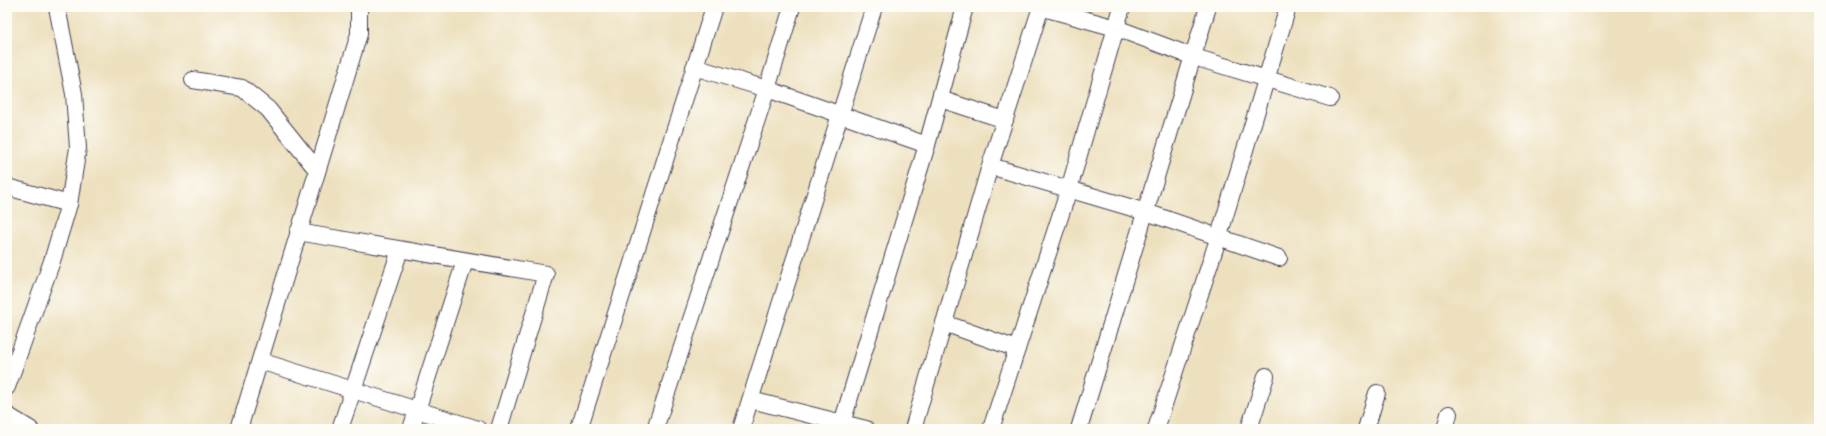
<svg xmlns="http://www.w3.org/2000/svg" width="1826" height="436" font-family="Mynerve,sans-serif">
<rect width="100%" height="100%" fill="#fdfcf7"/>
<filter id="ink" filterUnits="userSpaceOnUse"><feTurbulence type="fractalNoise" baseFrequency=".025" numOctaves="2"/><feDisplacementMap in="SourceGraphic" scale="8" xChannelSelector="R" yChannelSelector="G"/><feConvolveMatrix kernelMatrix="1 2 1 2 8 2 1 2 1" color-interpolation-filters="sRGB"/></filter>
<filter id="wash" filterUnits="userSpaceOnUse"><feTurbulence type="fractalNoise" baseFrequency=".012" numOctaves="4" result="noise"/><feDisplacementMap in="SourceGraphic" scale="16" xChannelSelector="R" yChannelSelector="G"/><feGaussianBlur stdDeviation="0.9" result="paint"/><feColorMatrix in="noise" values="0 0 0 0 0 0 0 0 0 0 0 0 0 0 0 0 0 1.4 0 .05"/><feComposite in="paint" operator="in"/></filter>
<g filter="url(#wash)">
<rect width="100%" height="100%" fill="#ede0be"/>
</g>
<g filter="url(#ink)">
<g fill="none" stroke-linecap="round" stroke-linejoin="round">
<defs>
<g id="service">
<path d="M1040,7L1116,28L1194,57L1330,98"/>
<path d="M694,67L767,89L927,145"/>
<path d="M193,80L242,88L268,109L317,170"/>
<path d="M940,99L1005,120"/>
<path d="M990,166L1146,212L1279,258"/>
<path d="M7,187L69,204"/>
<path d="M298,232L546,274L499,429"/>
<path d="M944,323L1017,349"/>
<path d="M260,361L478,429"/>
<path d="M7,387L52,261L69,204L78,148L74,94L57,7"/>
<path d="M751,400L866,429"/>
<path d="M7,415L30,429"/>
<path d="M842,423L927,145L965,7"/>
<path d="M239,429L359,34V7"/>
<path d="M340,429L400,250"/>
<path d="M411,429L465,261"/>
<path d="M579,429L714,7"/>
<path d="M655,429L767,89L792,7"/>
<path d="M741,429L874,7"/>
<path d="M913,429L990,166L1041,7"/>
<path d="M991,429L1069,189L1122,7"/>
<path d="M1079,429L1208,7"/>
<path d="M1156,429L1219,236L1288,7"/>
<path d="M1249,429L1266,376"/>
<path d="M1366,429L1377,393"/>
<path d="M1445,429L1449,414"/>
</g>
</defs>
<use href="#service" stroke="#403e4f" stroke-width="18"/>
<use href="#service" stroke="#fff" stroke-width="16"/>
</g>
</g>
<rect width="1826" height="436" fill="none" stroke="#fdfcf7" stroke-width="24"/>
</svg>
